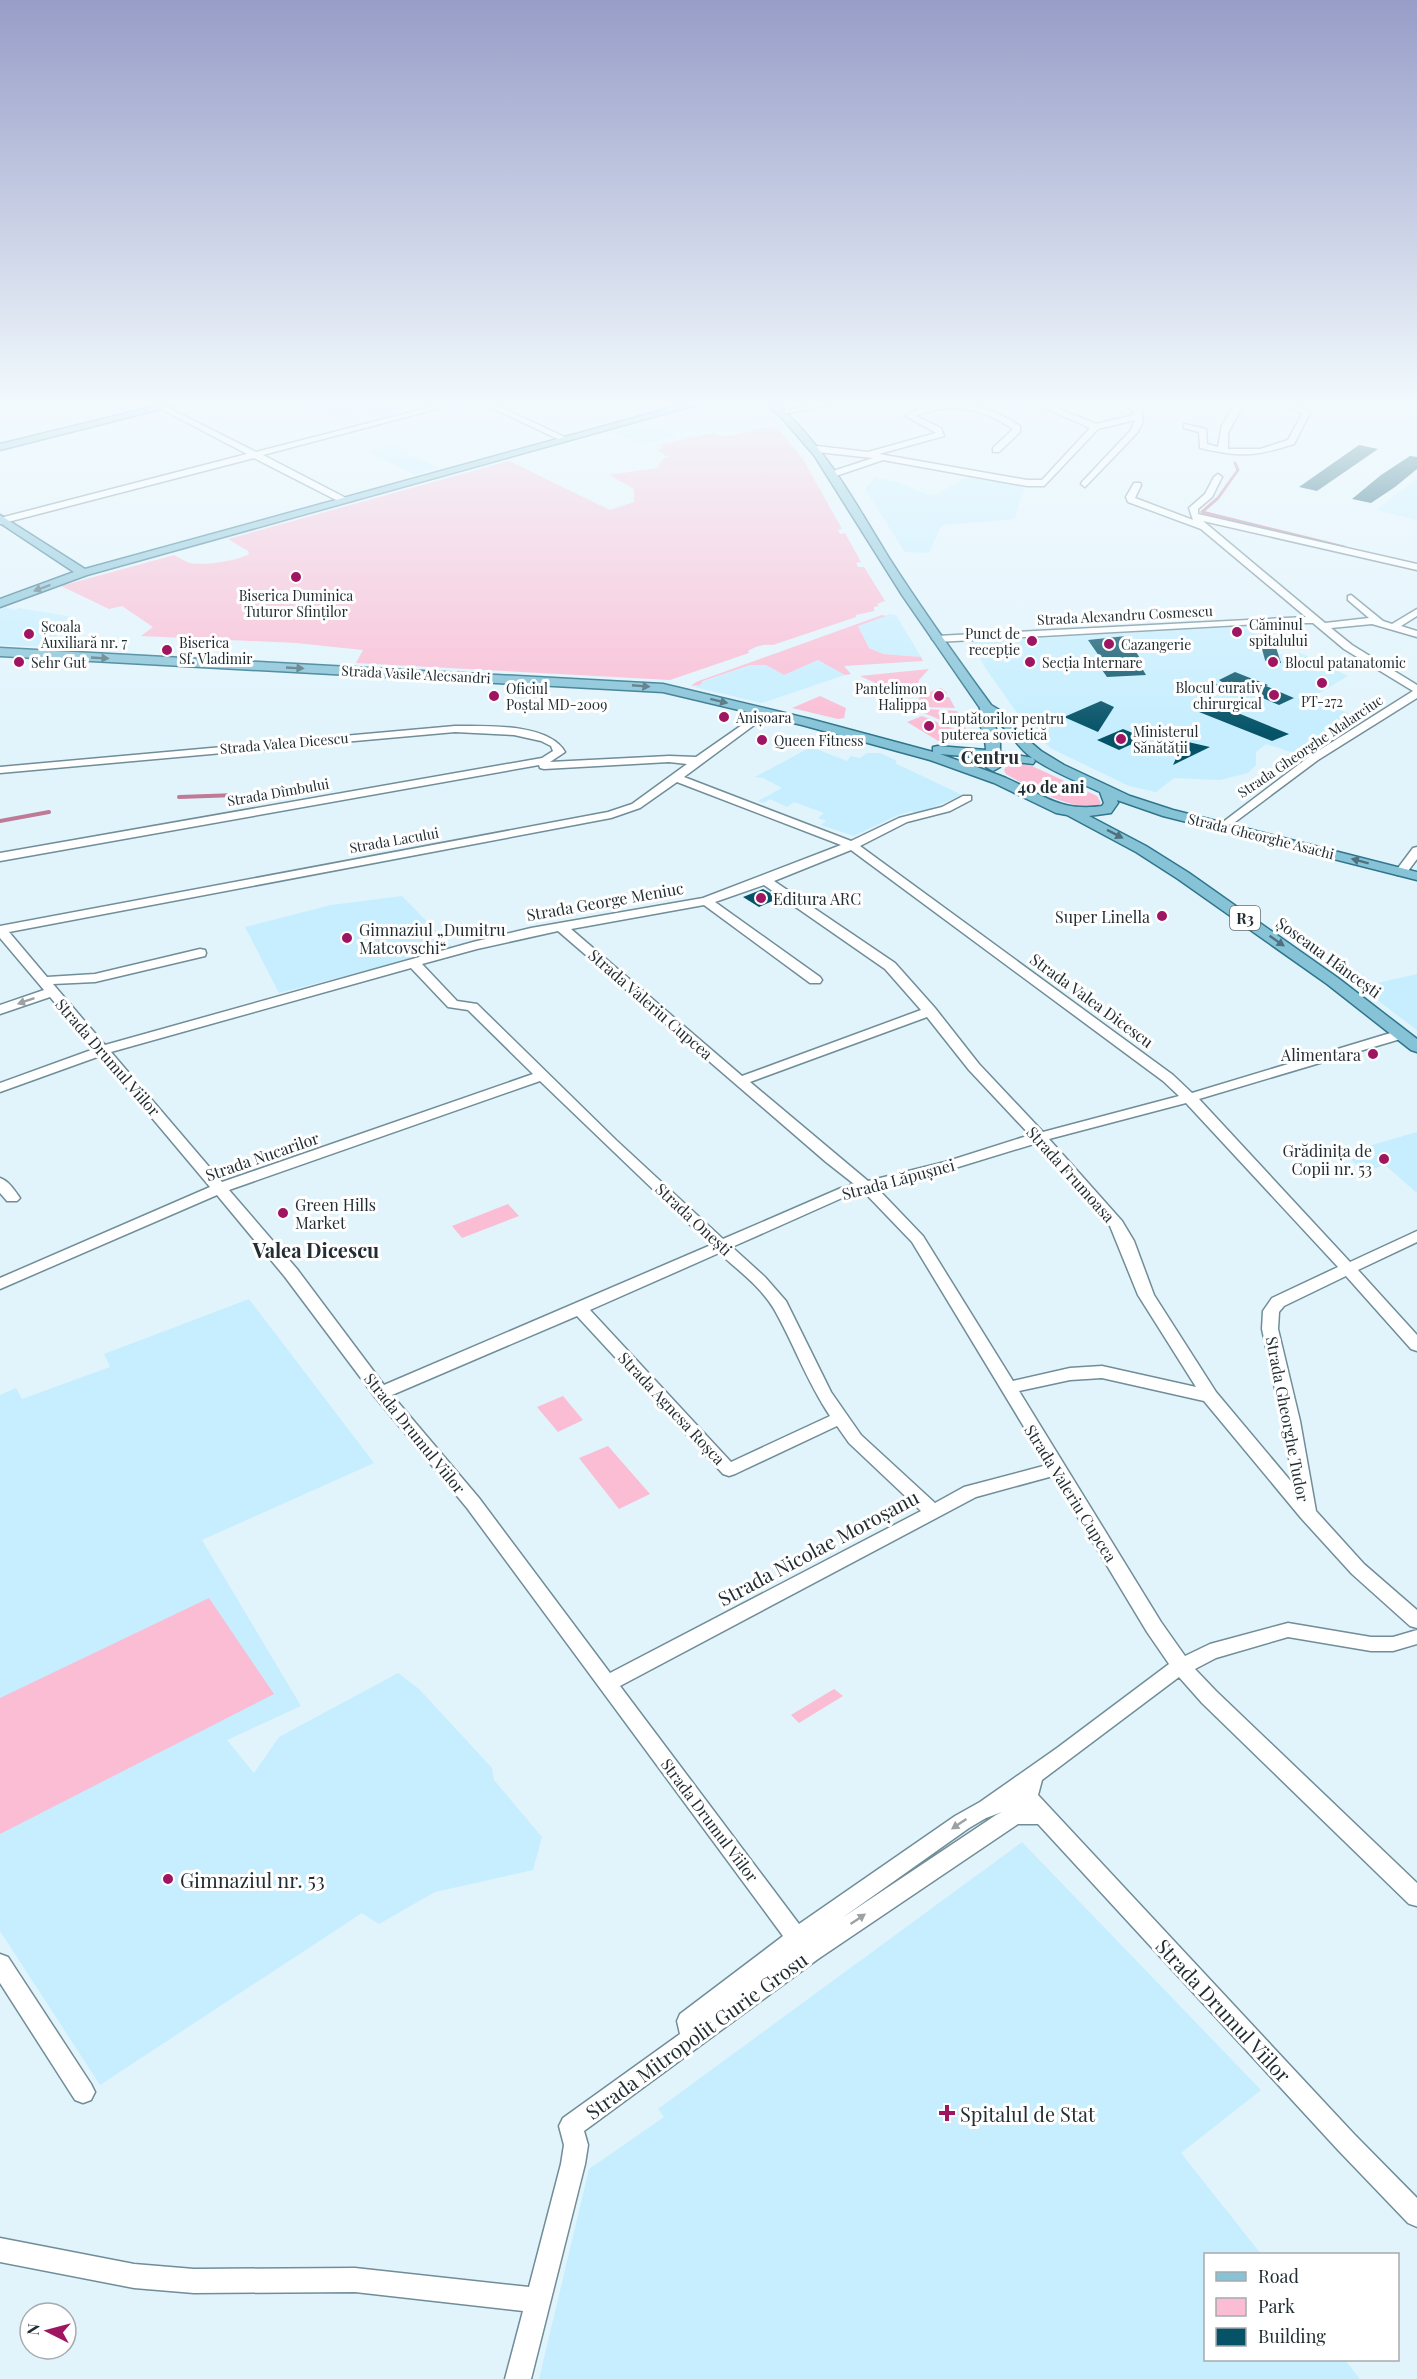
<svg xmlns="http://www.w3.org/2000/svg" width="1417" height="2379" font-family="'Playfair Display',serif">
<rect width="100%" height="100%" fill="#e1f4fc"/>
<g fill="#c6eefe">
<path d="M332,400H374L403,411L377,418L363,410L338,418L321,409L307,412L297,408Z"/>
<path d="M646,422L677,435L643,445L618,434L606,433Z"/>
<path d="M393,446L420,459L439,468L415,475L369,452Z"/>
<path d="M970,475L1022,484L1024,487L1015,519L944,525L940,528L929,553L905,552L865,489L875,477L897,482L928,495H936Z"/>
<path d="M1417,479V520L1376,510Z"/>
<path d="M6,607L14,610L19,608L73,617L48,647L0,645V609Z"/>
<path d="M890,614L896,615L921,657L883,654L869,648L858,625Z"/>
<path d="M1250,626L1261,639L1250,643L1263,655L1301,653L1348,676L1310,699L1367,720L1310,758L1266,744L1256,752V765L1248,773L1220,780L1174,778L1156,792L1129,786L1050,748L1015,710L984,666L971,642Z"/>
<path d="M818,660L845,675L762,703L694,687L702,682L750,665H766L784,675Z"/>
<path d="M811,747L847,761L851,756L860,758L867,753H880L897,761L895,763L962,795L915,815L912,811L898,815L854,836L821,825L826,821L818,818L824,813L794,802L787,807L770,799L764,803L758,801L782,788L763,778L755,777Z"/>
<path d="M402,896L453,948L279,993L245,927L331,905Z"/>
<path d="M1417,974V1030L1360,987Z"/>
<path d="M1417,1132V1193L1385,1165L1364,1172L1344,1153Z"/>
<path d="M249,1299L374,1463L202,1540L301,1706L227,1740L254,1773L279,1737L398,1673L419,1689L492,1768L494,1780L542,1837L533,1870L435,1892L379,1924L362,1913L100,2085L0,1931V1395L16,1388L22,1399L110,1367L104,1354Z"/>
<path d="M1022,1842L1261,2090L1181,2153L1261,2254H1206V2360H1345L1360,2379H539L589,2169L664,2117L658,2109Z"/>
</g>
<g fill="#fabdd4">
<path d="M770,427L778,428L804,461L842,529L838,530L840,534L845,533L861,562L856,563L858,567H864L885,601L877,604L879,606L874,607V611L856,615V617L773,645C762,644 756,646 748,651L749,653L670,680L356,663L363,650L296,643L141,636L153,627L122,606L109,609L61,586L174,555C179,557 182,560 187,562C199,567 238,561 249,554L248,551L228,539L509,461L610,510L634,502V489L609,475L657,468L664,458L668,457L657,450L663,448L659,445L713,433L724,437Z"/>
<path d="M882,615L886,616L858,626L869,648L883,654L921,657L923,661L844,666L851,674L845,675L818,660L784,675L766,665H750L703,681L700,685L691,686L696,682Z"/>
<path d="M929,669L919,680L916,694L910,696L901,692L897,693L860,676Z"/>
<path d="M941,688L947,693L937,697H949L955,708L926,707L923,705L924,703L918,700L921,695Z"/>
<path d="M820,696L846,708L844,718L838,719L792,708Z"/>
<path d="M925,709L957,711L967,731L924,713L921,710Z"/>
<path d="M922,716L964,733L940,742L907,722Z"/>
<path d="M1018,763L1032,766L1097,796L1101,803C1085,818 1023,784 1006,774L1004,770L1006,767Z"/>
<path d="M508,1204L519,1216L462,1238L452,1226Z"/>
<path d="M563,1396L583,1420L558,1432L537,1407Z"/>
<path d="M608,1446L650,1494L619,1509L579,1458Z"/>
<path d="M209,1598L274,1694L0,1834V1698Z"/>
<path d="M834,1689L843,1696L799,1723L791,1715Z"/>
</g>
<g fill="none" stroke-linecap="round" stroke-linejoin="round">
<path stroke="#bf7a96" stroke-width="3" d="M1235,463L1238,470L1218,498L1202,512L1344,547"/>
<g stroke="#bf7a96" stroke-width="4">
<path d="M179,797L237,795"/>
<path d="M0,821L49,812"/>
</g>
</g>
<g fill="#065368">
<path d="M1359,445L1378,449L1317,491L1299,487Z"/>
<path d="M1410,456L1417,457V469L1395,487L1371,503L1352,499L1381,475Z"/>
<path d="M1126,636L1143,663H1139L1146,675L1107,677L1100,667L1106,666L1088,640Z"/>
<path d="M1266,639L1274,641L1281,663L1268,664L1265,660L1260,642Z"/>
<path d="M1235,672L1268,685L1266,686L1294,698L1279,705L1244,690L1237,694L1215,685L1222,682L1219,680Z"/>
<path d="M1101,701L1114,707L1098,732L1064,717Z"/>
<path d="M1211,702L1289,734L1272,741L1194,710Z"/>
<path d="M1123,729L1145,738L1119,750L1097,740Z"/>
<path d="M1188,742L1210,747L1173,765L1183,743Z"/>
<path d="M763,889L779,898L759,907L743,897Z"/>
</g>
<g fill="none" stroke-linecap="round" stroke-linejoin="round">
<defs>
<g id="minor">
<path d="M144,400H153L256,452L458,400H470L263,455L346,498V502H340L254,458L0,524V518L247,454Z"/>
<path d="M475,400H485L569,439L562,441Z"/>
<path d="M836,400H851L783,414L779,412Z"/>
<path d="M1027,400H1037L1096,424L1134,415V411L1116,400H1125L1141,408L1143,422L1137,433L1085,487L1081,484L1082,482L1131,430L1135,420L1098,429L1044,486H1027L883,460L833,477L830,476V472L873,458L817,452L813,449L817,446L868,452L936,433L906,416C939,390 989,405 1020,426V432L999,452H993V448L1013,429C984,409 949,401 916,416L941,428L944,436L879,454L1027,480H1042L1090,428Z"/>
<path d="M1238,400H1246L1228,433V449H1260L1288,440L1302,414L1277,400H1286L1310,413L1294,444C1254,457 1240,457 1200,448L1199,432L1184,428V424L1206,429L1207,444L1218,447L1222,425Z"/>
<path d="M1218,474L1222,477L1212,497L1198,509V514L1417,564V570L1203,521L1325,623L1369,618L1348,600V596L1351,595L1383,621L1392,624L1417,609V616L1401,626L1417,631V637L1372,624L1331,628L1352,645L1417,685V698L1318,760L1223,831L1219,829V825L1310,756L1413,691L1344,649L1313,623H1277L937,642L932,639L937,636L1306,617L1201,529L1128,502L1126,497L1134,483H1140L1141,485L1135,498L1193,520L1189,508L1205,494L1214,477Z"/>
<path d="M765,709L769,710V714L684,777L851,841L899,818L942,807L963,796H971V800L950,811L907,822L860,846L1173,1075L1192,1093L1397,1031L1402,1030L1409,1034L1407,1037L1199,1099L1350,1262L1417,1231V1242L1358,1270L1417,1335V1351L1411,1349L1346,1276L1284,1306L1279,1312L1278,1329L1300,1421L1316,1511L1364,1564L1417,1610V1628L1410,1626L1352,1574L1301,1518L1204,1401L1102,1378L1070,1380L1019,1391L1161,1622L1185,1656L1210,1644L1288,1623L1371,1637H1393L1417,1630V1644L1393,1651H1371L1288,1637L1216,1658L1195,1669L1216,1691L1417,1883V1906L1409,1904L1202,1703L1179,1677L1042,1780L1038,1795L1354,2134L1417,2198V2227L1408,2223L1338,2150L1038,1824H1018L818,1959L584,2131L588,2145L585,2164L531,2379H505L523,2311L355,2292L194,2293L134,2288L0,2262V2238L134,2264L194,2269L355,2268L529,2287L561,2164L564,2145L559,2126L563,2118L680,2034L677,2021L680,2014L783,1936L467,1508L375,1397L285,1277L217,1195L0,1289V1278L210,1187L100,1056L0,1092V1083L94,1049L50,997L0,1014V1005L44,990L0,938V926L608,812L632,804L687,764L669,762L544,769L540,768L539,765L0,861V853L542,758L553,751L551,746L541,741L514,735L455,732L0,773V767L455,726C485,726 549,723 565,752L550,762L669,756L696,757ZM677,782L841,845L703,898L531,928L473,942L105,1045L53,984L95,982L205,956L206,953L205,950L200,949L95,974L47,977L9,932L611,818L640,808ZM851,850L1163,1081L1179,1096L1043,1132L979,1064L935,1008L895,963L774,881ZM764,885L885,969L921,1010L742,1076L571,929L704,905L810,983H820L822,980L820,977L715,902ZM558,931L826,1162L854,1184L841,1188L723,1239L616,1140L477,1004L457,1001L422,964L477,949ZM411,968L448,1007L468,1010L533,1074L222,1182L111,1052ZM927,1017L969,1070L1030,1135L945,1162L868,1181L750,1082ZM540,1081L711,1245L384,1385L297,1269L229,1190ZM1186,1103L1338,1267L1272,1298L1263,1311L1262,1329L1282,1421L1294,1485L1216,1392L1154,1295L1134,1241L1122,1221L1049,1139ZM1037,1143L1110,1226L1138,1295L1196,1387L1102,1366L1070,1368L1013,1381L923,1236L877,1188L955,1168ZM863,1191L912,1242L1047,1465L964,1487L935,1503L861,1435L831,1392L786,1301L765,1277L732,1247L851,1194ZM719,1253C738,1270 761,1287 774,1309C794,1344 807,1382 830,1416L731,1462L590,1310ZM577,1316L723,1474L729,1476L735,1474L837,1426L849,1443L921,1511L610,1673L479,1498L392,1395ZM1053,1476L1147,1632L1169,1664L1057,1748L980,1802L955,1816L799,1924L620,1686L976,1497ZM1002,1812L996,1815L842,1918L969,1828L986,1818Z"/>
<path d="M1417,847V859L1405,875H1397L1395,872L1413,848Z"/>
<path d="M0,1178C9,1181 15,1191 20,1198L17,1201H7L0,1193Z"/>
<path d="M0,1954L8,1957L91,2084L95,2092L91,2100L83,2103L75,2100L0,1983Z"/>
</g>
<g id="major">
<path d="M181,400H196L0,450V444Z"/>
<path d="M699,400H714L87,575L0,607V599L74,572L0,523V515L85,569Z"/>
<path d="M762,400H772C824,444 854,501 889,558C921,608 956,657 991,705L1004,713L1022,735L1041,751L1064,765L1130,796L1173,810L1417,872V880L1163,816L1117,800L1118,803L1111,813L1089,816L1146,846L1189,873L1338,978L1417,1039V1052L1411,1050L1327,984L1178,879L1136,852L1067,815L1056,813L994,783L930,760L802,725L663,692L0,656V648L663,684L810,719L933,752V747L938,746L986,750C986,735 976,723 980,708L902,595L814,455L782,418ZM991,716C1006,726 1016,746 1031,757C1052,772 1077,781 1100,792L1104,803L1102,806C1059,812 1042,794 1006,778C984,769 961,762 940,754L986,758V767L993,771L1000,767V760L1033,764L1035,761L1033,758L1000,752V739Z"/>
</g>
</defs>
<use href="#minor" stroke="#708d98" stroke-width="3"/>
<use href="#major" stroke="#2f758c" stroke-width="3"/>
<use href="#minor" fill="#fff" fill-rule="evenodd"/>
<use href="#major" fill="#86c3d7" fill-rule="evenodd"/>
</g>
<defs><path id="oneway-solid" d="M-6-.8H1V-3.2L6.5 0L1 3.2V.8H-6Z" transform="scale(1.5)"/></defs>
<g fill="#4f717d">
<use href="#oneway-solid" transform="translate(42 588) rotate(160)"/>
<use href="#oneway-solid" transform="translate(100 658) rotate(3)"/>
<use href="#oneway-solid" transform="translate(295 668) rotate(3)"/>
<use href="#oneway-solid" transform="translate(641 686) rotate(5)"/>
<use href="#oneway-solid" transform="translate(719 701) rotate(14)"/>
<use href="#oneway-solid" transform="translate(1115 834) rotate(27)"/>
<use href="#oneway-solid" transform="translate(1360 861) rotate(-165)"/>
<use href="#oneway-solid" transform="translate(1277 941) rotate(35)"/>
</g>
<g fill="#9ca1a3">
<use href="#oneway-solid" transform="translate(26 1001) rotate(161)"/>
<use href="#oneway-solid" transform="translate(959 1824) rotate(146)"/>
<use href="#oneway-solid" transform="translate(858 1919) rotate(-34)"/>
</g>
<linearGradient id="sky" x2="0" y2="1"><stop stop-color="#979dc7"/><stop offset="0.55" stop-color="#f2fafe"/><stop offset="1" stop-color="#f2fafe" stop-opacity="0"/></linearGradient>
<rect width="1417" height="733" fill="url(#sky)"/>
<g fill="#9f1561" stroke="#fff" stroke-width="2">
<circle cx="296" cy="577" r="6"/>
<circle cx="1237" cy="632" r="6"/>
<circle cx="29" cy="634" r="6"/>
<circle cx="1032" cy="641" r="6"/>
<circle cx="1109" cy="644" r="6"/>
<circle cx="167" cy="650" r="6"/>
<circle cx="19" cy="662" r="6"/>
<circle cx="1030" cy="662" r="6"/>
<circle cx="1273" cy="662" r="6"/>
<circle cx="1322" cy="683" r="6"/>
<circle cx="1274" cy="695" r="6"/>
<circle cx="494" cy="696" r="6"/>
<circle cx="939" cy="696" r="6"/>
<circle cx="724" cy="717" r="6"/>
<circle cx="929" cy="726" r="6"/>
<circle cx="1121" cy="739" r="6"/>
<circle cx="762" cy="740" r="6"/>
<circle cx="761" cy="898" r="6"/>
<circle cx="1162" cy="916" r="6"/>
<circle cx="347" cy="938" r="6"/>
<circle cx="1373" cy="1054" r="6"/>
<circle cx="1384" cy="1159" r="6"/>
<circle cx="283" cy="1213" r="6"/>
<circle cx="168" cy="1879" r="6"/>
<path d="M944 2104h6v6h6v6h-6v6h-6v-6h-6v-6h6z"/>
</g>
<g text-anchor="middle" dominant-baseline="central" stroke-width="6" stroke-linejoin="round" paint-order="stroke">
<g font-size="14" fill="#222e33" stroke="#fff" text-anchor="start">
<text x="296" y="595" text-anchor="middle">Biserica Duminica<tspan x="296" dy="16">Tuturor Sfinților</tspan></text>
<text x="1249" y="624">Căminul<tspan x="1249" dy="16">spitalului</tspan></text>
<text x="41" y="626">Școala<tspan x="41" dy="16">Auxiliară nr. 7</tspan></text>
<text x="1020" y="633" text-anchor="end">Punct de<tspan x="1020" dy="16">recepție</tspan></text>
<text x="179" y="642">Biserica<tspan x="179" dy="16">Sf. Vladimir</tspan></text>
<text x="1121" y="644">Cazangerie</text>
<text x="31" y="662">Sehr Gut</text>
<text x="1042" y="662">Secția Internare</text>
<text x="1285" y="662">Blocul patanatomic</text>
<text x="1262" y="687" text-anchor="end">Blocul curativ<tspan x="1262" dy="16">chirurgical</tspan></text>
<text x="506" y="688">Oficiul<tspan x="506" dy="16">Poștal MD-2009</tspan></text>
<text x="927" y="688" text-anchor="end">Pantelimon<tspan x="927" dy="16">Halippa</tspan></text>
<text x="1322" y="701" text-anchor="middle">PT-272</text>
<text x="736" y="717">Anișoara</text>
<text x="941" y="718">Luptătorilor pentru<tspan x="941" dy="16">puterea sovietică</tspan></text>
<text x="1133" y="731">Ministerul<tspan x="1133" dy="16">Sănătății</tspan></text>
<text x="774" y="740">Queen Fitness</text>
</g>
<g font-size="14" fill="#222e33" stroke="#fff">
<text transform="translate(1125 615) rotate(-3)">Strada Alexandru Cosmescu</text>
<text transform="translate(416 674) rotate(3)">Strada Vasile Alecsandri</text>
<text transform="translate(284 743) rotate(-5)">Strada Valea Dicescu</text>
<text transform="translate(1310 746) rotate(-34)">Strada Gheorghe Malarciuc</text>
<text transform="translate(278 792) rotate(-10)">Strada Dîmbului</text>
<text transform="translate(1261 836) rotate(14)">Strada Gheorghe Asachi</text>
<text transform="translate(394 840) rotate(-10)">Strada Lacului</text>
</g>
<rect fill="#fff" stroke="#646d70" stroke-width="1.5" x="1230" y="906" width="30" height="24" rx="4.5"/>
<g font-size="15" font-weight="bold" fill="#222e33">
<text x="1245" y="918">R3</text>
</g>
<g font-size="16" font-weight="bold" fill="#222e33" stroke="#fff">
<text x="1051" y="786">40 de ani</text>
</g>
<g font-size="16" fill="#222e33" stroke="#fff" text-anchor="start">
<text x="773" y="898">Editura ARC</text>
<text x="1150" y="916" text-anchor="end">Super Linella</text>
<text x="359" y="929">Gimnaziul „Dumitru<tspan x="359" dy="18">Matcovschi“</tspan></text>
<text x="1361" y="1054" text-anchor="end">Alimentara</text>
<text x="1372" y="1150" text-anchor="end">Grădinița de<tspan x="1372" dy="18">Copii nr. 53</tspan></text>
<text x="295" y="1204">Green Hills<tspan x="295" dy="18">Market</tspan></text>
</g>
<g font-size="16" fill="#222e33" stroke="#fff">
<text transform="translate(605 901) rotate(-10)">Strada George Meniuc</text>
<text transform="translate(1329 957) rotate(36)">Șoseaua Hâncești</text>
<text transform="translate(1092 1000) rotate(36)">Strada Valea Dicescu</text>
<text transform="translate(651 1004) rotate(41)">Strada Valeriu Cupcea</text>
<text transform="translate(108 1057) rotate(49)">Strada Drumul Viilor</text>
<text transform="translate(262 1156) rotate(-19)">Strada Nucarilor</text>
<text transform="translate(1071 1174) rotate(48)">Strada Frumoasa</text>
<text transform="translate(898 1179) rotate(-15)">Strada Lăpușnei</text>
<text transform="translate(694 1219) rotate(43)">Strada Onești</text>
<text transform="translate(672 1408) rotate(47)">Strada Agnesa Roșca</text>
<text transform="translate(1288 1419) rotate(79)">Strada Gheorghe Tudor</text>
<text transform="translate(415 1433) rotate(51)">Strada Drumul Viilor</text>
<text transform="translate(1071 1493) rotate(58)">Strada Valeriu Cupcea</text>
<text transform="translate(710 1820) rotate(53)">Strada Drumul Viilor</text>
</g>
<g font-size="18" font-weight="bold" fill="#222e33" stroke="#fff">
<text x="990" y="757">Centru</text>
</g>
<g font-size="20" font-weight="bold" fill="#222e33" stroke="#fff">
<text x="316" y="1249">Valea Dicescu</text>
</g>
<g font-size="20" fill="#222e33" stroke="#fff">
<text transform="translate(818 1547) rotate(-28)">Strada Nicolae Moroșanu</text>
<text transform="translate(1224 2010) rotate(47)">Strada Drumul Viilor</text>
<text transform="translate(696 2035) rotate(-36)">Strada Mitropolit Gurie Grosu</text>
</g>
<g font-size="20" fill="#222e33" stroke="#fff" text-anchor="start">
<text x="180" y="1879">Gimnaziul nr. 53</text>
<text x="960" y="2113">Spitalul de Stat</text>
</g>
</g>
<rect x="1204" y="2253" width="195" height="108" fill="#ffffff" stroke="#a7abad" stroke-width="1.5"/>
<rect x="1216" y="2272" width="30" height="9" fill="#86c3d7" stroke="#a7abad" stroke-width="1.5"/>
<text x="1258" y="2283" font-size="18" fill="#222e33">Road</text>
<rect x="1216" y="2298" width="30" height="18" fill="#fabdd4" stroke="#a7abad" stroke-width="1.5"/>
<text x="1258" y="2313" font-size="18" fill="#222e33">Park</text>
<rect x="1216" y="2328" width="30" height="18" fill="#065368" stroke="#a7abad" stroke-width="1.5"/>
<text x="1258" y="2343" font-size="18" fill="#222e33">Building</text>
<g transform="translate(48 2331) rotate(276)"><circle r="28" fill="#ffffff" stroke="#a7abad" stroke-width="1.5"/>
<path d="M0-4.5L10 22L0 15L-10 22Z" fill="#9f1561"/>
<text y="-9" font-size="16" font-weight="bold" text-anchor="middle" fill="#222e33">N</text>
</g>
</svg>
